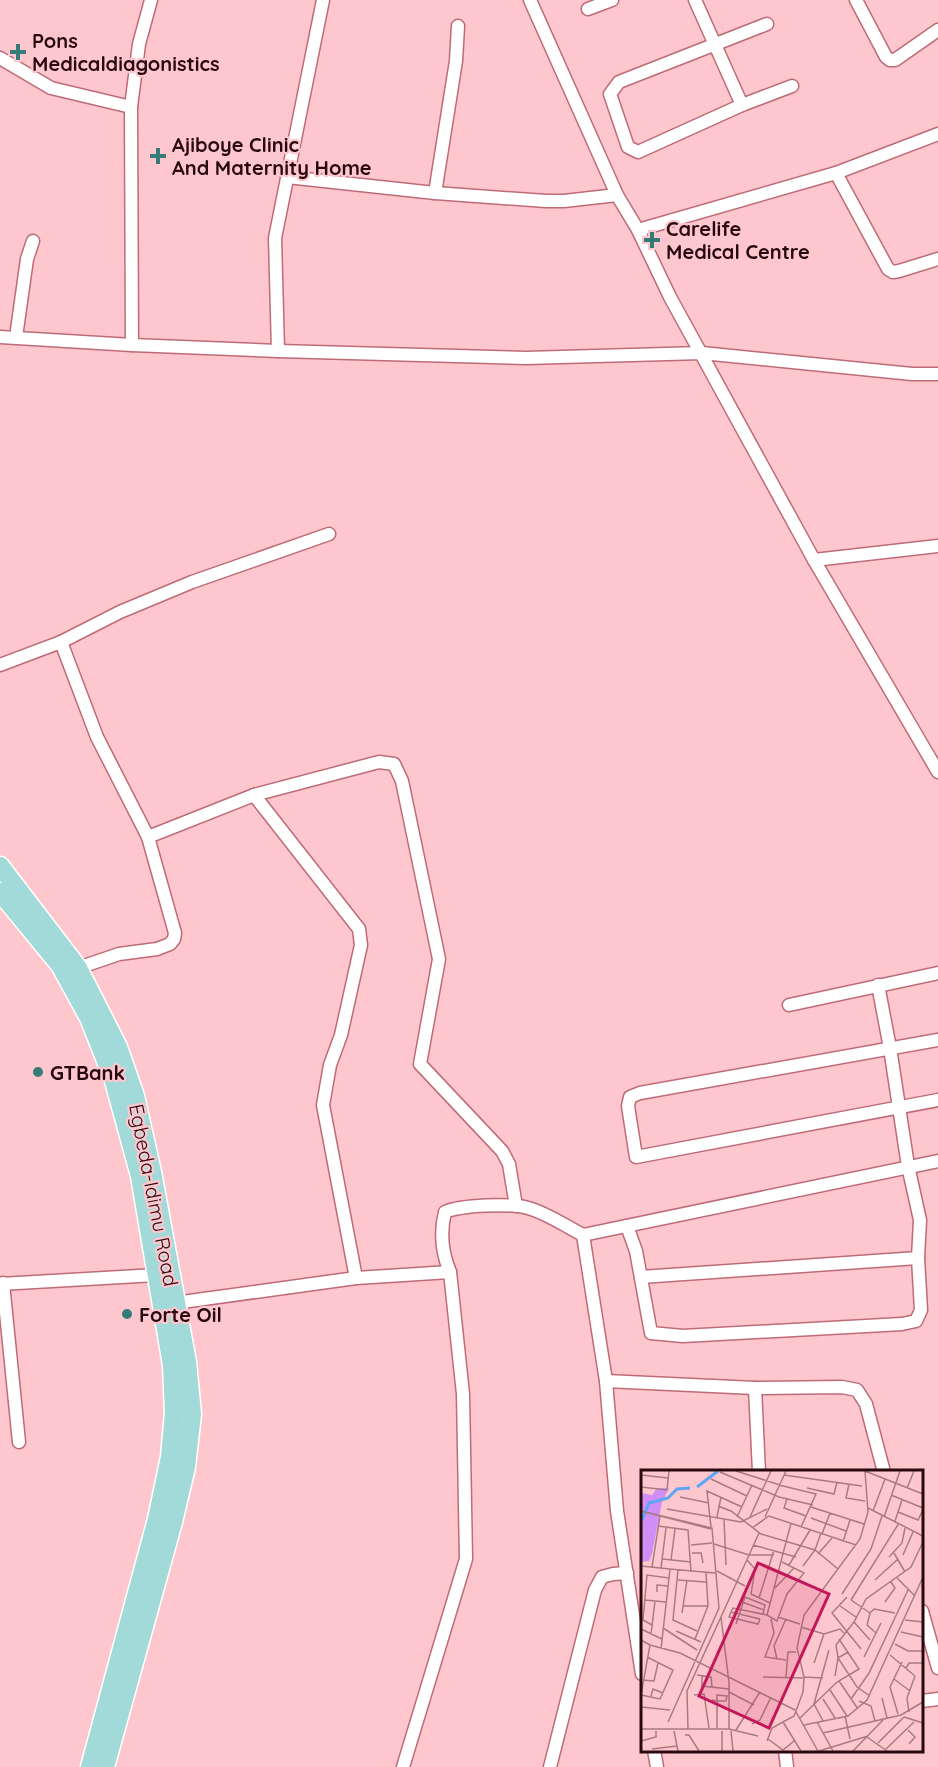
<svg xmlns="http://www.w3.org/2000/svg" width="938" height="1767" font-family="Quicksand,sans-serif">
<rect width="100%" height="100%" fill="#fec7cd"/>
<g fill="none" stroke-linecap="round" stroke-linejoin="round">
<defs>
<g id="street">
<path d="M530,0L617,195L638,230L670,297L814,560L938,772"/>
<path d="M695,0L742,105L638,152L628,147L610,94L619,82L767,24"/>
<path d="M856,0L886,57L890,60H895L938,30"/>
<path d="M588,9L612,0"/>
<path d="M0,58L51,88L131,107"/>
<path d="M742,105L792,86"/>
<path d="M836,173L888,269L893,272L899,271L938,259"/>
<path d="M287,177L435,193L546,201H564L617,195"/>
<path d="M435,193L456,61L458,26"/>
<path d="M638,230L836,173L938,134"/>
<path d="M0,337L132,345L278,351L526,358L702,353L912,374H938"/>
<path d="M16,337L27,259L33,241"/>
<path d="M132,345L131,107L139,44L151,0"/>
<path d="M278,351L275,238L323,0"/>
<path d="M814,560L938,546"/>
<path d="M61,642L97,737L148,837L175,933L174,939L170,944L157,949L119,954L78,968"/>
<path d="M0,665L61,642L120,612L192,582L329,534"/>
<path d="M254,795L359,929L361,945L341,1035L330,1065L323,1105L356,1278"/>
<path d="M148,837L254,795L379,762L394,764L402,781L439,959L420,1064L502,1151L509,1164L516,1206"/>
<path d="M789,1005L938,973"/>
<path d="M938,1040L640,1093L630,1097L628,1106L636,1157L938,1100"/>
<path d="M627,1226L636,1251L651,1333L683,1336L902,1324L916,1321L921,1310L918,1258L920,1220L908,1166L890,1048L878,985"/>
<path d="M583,1235L606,1381L617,1511L642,1674"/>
<path d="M641,1277L918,1258"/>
<path d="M3,1283L19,1442"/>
<path d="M0,1284L156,1275"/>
<path d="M175,1303L356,1278L450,1272"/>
<path d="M606,1381L755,1388L842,1387L857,1390L866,1404L884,1472"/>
<path d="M755,1388L759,1472"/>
<path d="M922,1611L938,1668"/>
<path d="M922,1701L938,1699"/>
<path d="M654,1750L657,1767"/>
<path d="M785,1750L787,1767"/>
<path d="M403,1767L466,1559L463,1394L450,1272C442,1253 440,1232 445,1212C461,1205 510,1203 528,1208C547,1213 565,1226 583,1235L938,1161"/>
<path d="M550,1767L595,1590L602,1577L613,1574L627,1573"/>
</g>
<g id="primary">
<path d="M0,866L78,968L118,1047L135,1096L152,1172L187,1362L192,1414L186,1467L173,1522L105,1767"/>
<path d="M0,892L60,965L89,1018L114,1081L140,1176L172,1365L174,1413L170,1457L157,1519L90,1767"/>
</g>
</defs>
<use href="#street" stroke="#be6b77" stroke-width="15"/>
<use href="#primary" stroke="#fff" stroke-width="21"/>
<use href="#street" stroke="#fff" stroke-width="12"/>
<use href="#primary" stroke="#a1dad8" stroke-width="18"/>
</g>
<g fill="#347c79" stroke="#fec7cd" stroke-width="2">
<path d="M15 43h6v6h6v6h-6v6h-6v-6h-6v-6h6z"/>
<path d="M155 147h6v6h6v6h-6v6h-6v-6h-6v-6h6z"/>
<path d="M649 231h6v6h6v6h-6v6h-6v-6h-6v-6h6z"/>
<circle cx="38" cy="1072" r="6"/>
<circle cx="127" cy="1314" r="6"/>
</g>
<g text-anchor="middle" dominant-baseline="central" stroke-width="4.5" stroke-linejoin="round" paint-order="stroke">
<g font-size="20" font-weight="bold" fill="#28090f" stroke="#fec7cd" text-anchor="start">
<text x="32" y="40">Pons<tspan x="32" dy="23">Medicaldiagonistics</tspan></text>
<text x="172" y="144">Ajiboye Clinic<tspan x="172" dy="23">And Maternity Home</tspan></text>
<text x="666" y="228">Carelife<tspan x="666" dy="23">Medical Centre</tspan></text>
<text x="50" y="1072">GTBank</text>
<text x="139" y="1314">Forte Oil</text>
</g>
<g font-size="20" fill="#28090f" stroke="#fec7cd">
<text transform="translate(154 1195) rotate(79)">Egbeda-Idimu Road</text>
</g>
</g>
<g transform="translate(641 1470)">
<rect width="282" height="282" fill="#fec7cd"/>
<path d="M16,18H28L21,32L11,84L8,91L0,92V23L11,25Z" fill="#cf8ff6"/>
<path fill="none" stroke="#5ea6f3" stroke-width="3" d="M56,17L77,1M0,52L8,33L27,28L36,19L49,18"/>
<path fill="none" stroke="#a87b81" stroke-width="1.5" d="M95,1L139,15M224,1L282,24M79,2L138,27L172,35M0,5L27,8M143,5L221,16M70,9L106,26M208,14L205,28L224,31M138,15L175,24L160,57M0,17L26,20L28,1M166,18L193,24L196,12M266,18L273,1M250,25L282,38M39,27L68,33M146,29L143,38L165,46M77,36L90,41L120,64L174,80L197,99M170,37L223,54M227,38L282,66M26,39L100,52L126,39M232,41L244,9M257,42L277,50L282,40M76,47L80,27M96,47L111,15M109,47L130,1M124,47L145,1M243,47L259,1M170,48L205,61M83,49L85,95M254,51L261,30M17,56L47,60L50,102M70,57L66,21L101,37M111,58L128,46L215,75M181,64L189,43M202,72L209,50M73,74L108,85H133M50,75L71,73M112,75L155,87M51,83H60L62,93M253,83L264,102M177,84L191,68M262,85L272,62M248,87L261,73L264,58M21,89L50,92M30,90L34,59M106,90L114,99L110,124L129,133M148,95L169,60M0,96L29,99M162,96L174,80L180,63M11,97L19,46M20,98L25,58M37,100L32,150L56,161M76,101L104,116M256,108L274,126M37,110L65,112M234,110L257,89M134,118L153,98M16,122V115L27,116M201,124L230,79L241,46M206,127L191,143L220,179M118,128L133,80M4,130L25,132M210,130L258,53M210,130L229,143M101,132L123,140M244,132L254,118L250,112M42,136H67M199,136L215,147M90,142L92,138L126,145L136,151L146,124L163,103L141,92M90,142L88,147L117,154L119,149M90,142L119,149M41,143L46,110M229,143L233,139L254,143M229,143L226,155L235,163M126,145L150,53M80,147L118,63M137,147L159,154M130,149L133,163L124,187L145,190M264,150L282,152M213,152L229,170M95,154L104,127L124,135L122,144M11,155L2,150L6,105L28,108M160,157L183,164L199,159L203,163M22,158L56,180M0,159L21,169M35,161L60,172M260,162L282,167M10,164L14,131M54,169L67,136L65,103M0,170L9,175L0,225M254,174L267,181H282M9,175L39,183L154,240M20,179L29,99L74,103M249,185L274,206M223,187L240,153M136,189L133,176L145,149M173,193L183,164M265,198L268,193H282M56,205L70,207L71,217M61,206V216L88,219M194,206L197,188L207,182M122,207L162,208M145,207L147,182H155M163,207L182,208M253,209L269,221M2,210L13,211L17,193M198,211L217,239M189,220L206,246M88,222L113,235M0,225L19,229L32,200L6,187M53,225L63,224L68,258M10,226L12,219L22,223M229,226L216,217L197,188L195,175L213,152L225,129L270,97L282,72M241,228L246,248M182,229L194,248M210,229L228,203L267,120M71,230L76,231H85L86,226L76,225V259M218,231L230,236L234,251M0,237L29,240M155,242L177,281M268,242L266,228L274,206M257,244L249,217L261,192M204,246L209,269M263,247L282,253M159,248L196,212L218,199L198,169M182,251L173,234L188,180M27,252L78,138L71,58L0,41L70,59M142,252L160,281M176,252L192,281M111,254L119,250L130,227M163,255L207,246L226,230L282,107M0,259H88L117,266M47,259L46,221L80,147L88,213V259M95,260L119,222M267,260L274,267L268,274M33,261L37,281M90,261L92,281M182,263L260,245L282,232M44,265H48L58,281M226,267L246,281M127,269L142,280L153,271M0,271L15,267V261M126,271L131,258L153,246L162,222L163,207L156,178L163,145L219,69L227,42L224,1M237,273L263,247M11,279L36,276M245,279L273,252M81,281V261M178,281L227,266M212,281L242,250"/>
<path fill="#c2185b" fill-opacity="0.15" stroke="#c2185b" stroke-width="3" d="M117,93L188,124L128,258L58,226Z"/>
<rect width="282" height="282" fill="none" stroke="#28090f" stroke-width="3"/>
</g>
</svg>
